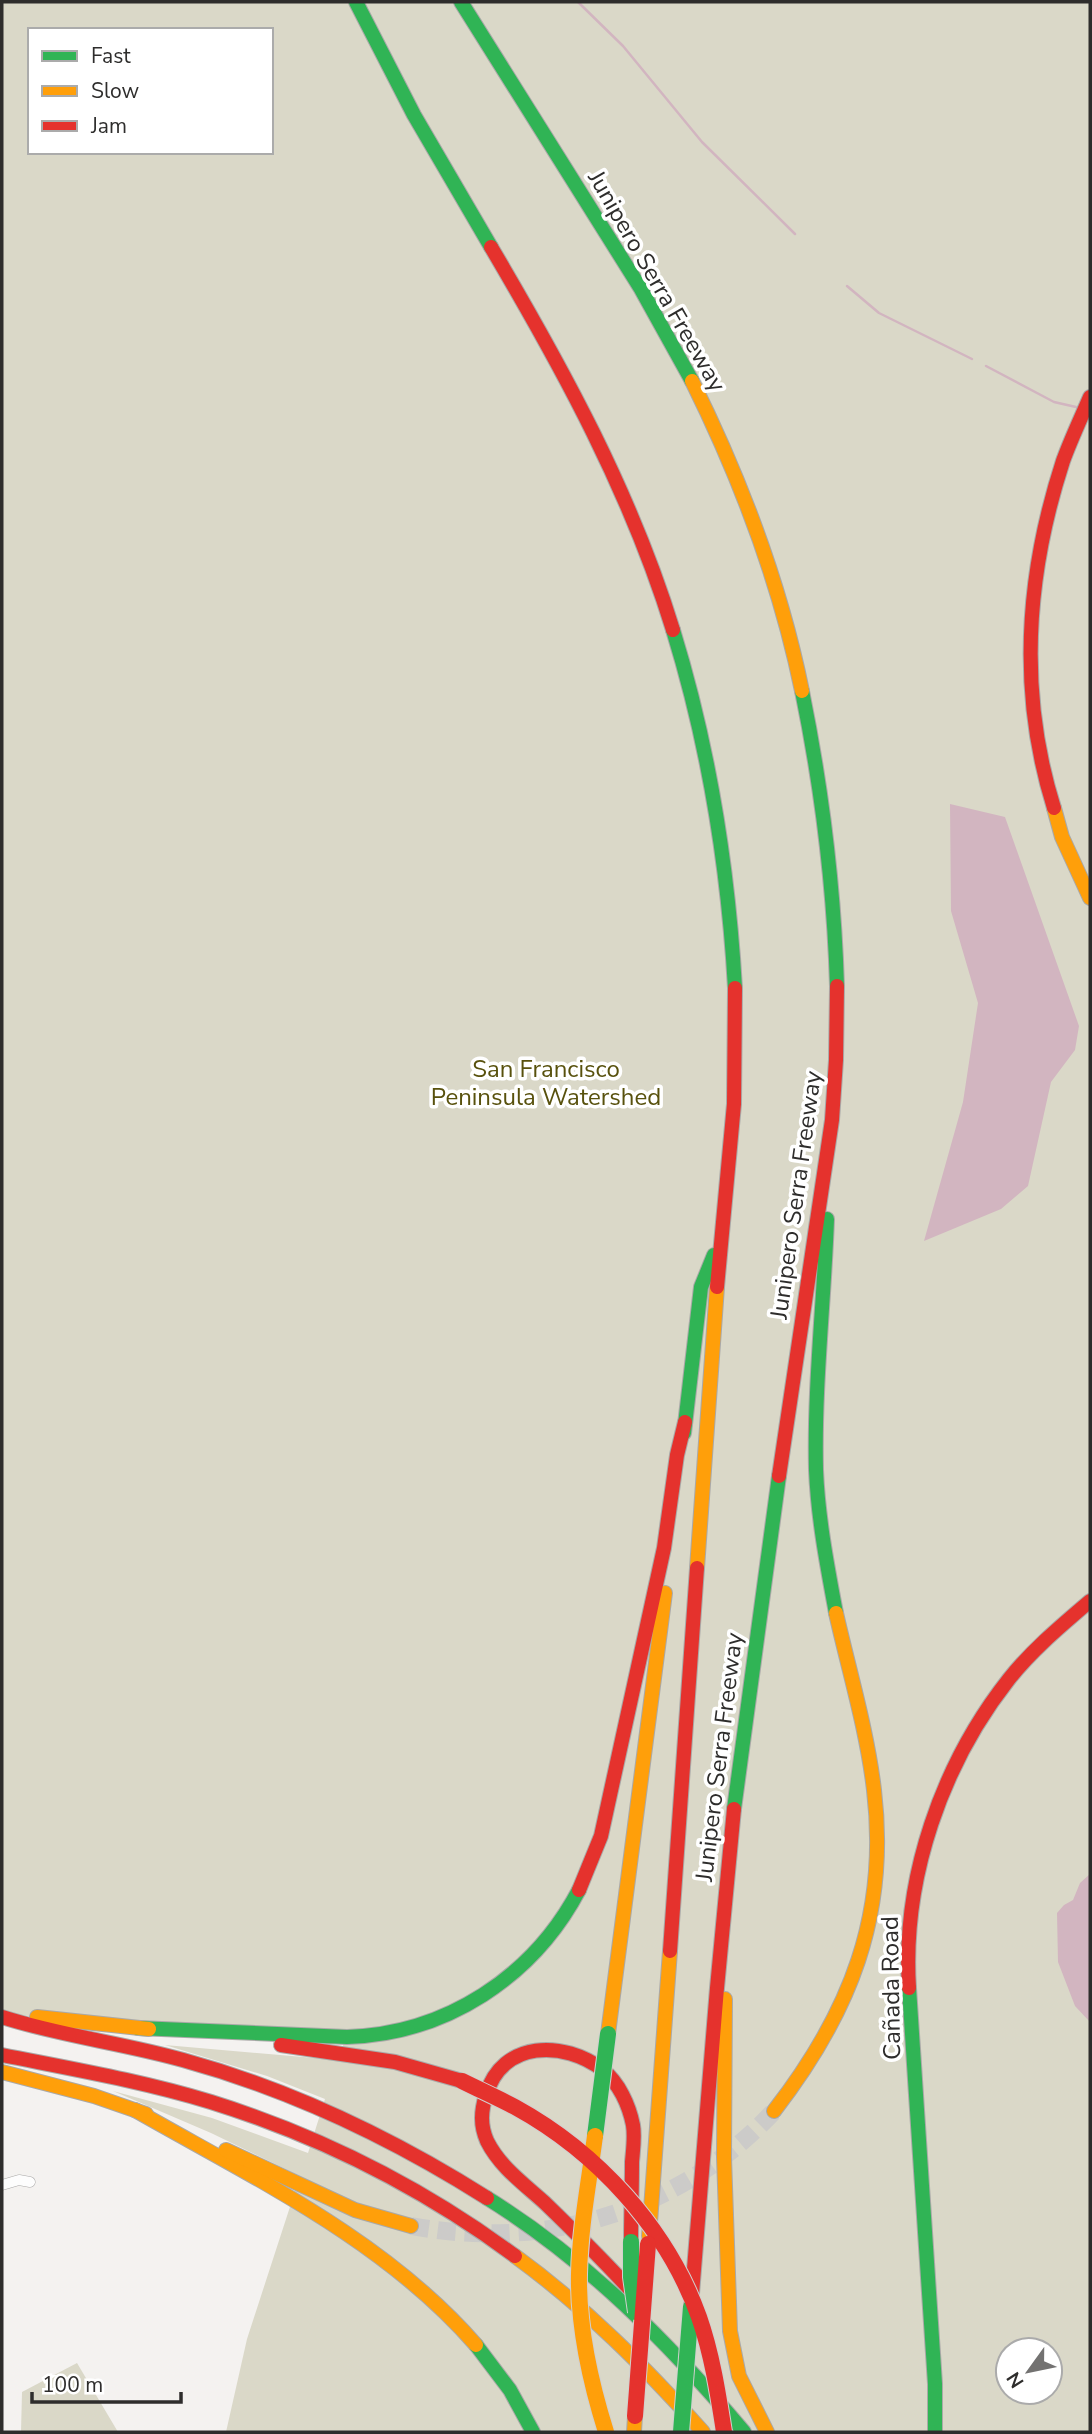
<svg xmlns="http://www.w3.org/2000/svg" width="1092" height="2434" font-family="'Nunito Sans',sans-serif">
<rect width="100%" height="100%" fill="#f4f2f0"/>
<g fill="#dad8c8" fill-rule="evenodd">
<path d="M2,2H1090V2432H226L247,2339L300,2176L211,2133L113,2091L212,2118L308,2153L325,2099L267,2076L165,2045L338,2060L346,2037L82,2022L2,2013ZM30,30H271V152H30ZM1008,2350H1050V2392H1008Z"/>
<path d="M77,2363L118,2432H21L22,2392Z"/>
</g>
<g fill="#d2b5c0">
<path d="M950,804L1005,817L1079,1026L1075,1050L1051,1082L1028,1186L1001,1209L924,1241L963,1102L978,1003L951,911Z"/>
<path d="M1090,1874V2022L1075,2006L1058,1962L1057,1913L1064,1905L1073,1900L1080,1883Z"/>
</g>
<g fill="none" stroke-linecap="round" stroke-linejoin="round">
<g stroke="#d2b5c0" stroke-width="2.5">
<path d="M578,2L623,46L702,142L795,234"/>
<path d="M847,286L879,313L972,359"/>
<path d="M986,366L1054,402L1076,407"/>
</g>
<path stroke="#cccbc9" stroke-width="18" stroke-dasharray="18 9" stroke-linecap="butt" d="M411,2226C546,2251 680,2212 774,2111"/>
<defs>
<path id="street" d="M2,2185L19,2180L30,2182"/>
<g id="fast">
<path d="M356,2L414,115L491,247"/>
<path d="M461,2L641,289L692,381"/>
<path d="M673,630C709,747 728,865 735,988"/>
<path d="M802,691C822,789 834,886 837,986"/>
<path d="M827,1219C824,1303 814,1386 816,1470C818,1518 827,1565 836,1613"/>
<path d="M684,1433L701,1287L714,1255"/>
<path d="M734,1809L779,1476"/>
<path d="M909,1988L935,2384V2432"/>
<path d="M138,2028L347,2037C446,2034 533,1977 579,1890"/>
<path d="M487,2198C587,2260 669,2343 744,2432"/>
<path d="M476,2345L510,2390L533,2432"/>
</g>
<g id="slow">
<path d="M692,381C741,480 780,583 802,691"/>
<path d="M1054,808L1062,837L1090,898"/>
<path d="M697,1568L717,1287"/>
<path d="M725,1999L724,2157L730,2331L739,2376L767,2432"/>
<path d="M37,2017L149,2029"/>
<path d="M608,2034L665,1593"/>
<path d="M2,2072L94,2096L146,2114"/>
<path d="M135,2110C254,2178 385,2240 476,2345"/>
<path d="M774,2111C850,2013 889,1915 874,1790C867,1730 849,1671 836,1613"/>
<path d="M226,2150L355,2210L411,2226"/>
<path d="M649,2236L670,1951"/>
<path d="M515,2256C585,2307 645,2367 703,2432"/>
<path d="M634,2432L635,2416"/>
</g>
<g id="jam">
<path d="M491,247C563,369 631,493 673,630"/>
<path d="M1054,808C1018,693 1026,575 1063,461C1071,439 1081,418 1090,397"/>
<path d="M717,1287L734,1104L735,988"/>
<path d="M779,1476L832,1120L836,1060L837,986"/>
<path d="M579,1890L601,1836L664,1548L677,1455L685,1422"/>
<path d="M670,1951L697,1568"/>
<path d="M909,1988C902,1878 942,1764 1009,1679C1033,1649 1062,1625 1090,1601"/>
<path d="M2,2017C61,2036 123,2043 183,2060C292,2090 392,2138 487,2198"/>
<path d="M281,2045L395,2062L462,2081"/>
<path d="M2,2055C72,2069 142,2081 211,2102C320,2136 423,2188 515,2256"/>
<path d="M631,2242C631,2215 632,2189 632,2162C633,2150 635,2137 633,2125C629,2105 619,2083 603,2070C564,2040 502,2040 486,2095C481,2111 480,2125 487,2141C500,2167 524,2184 545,2203C577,2234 608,2265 638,2298"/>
<path d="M691,2306L717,1988L734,1809"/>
</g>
</defs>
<use href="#street" stroke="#aaa9a8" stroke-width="11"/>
<use href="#fast" stroke="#aaa9a8" stroke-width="16"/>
<use href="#slow" stroke="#aaa9a8" stroke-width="16"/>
<use href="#jam" stroke="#aaa9a8" stroke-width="16"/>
<use href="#street" stroke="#fdfdfd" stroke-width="10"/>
<use href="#fast" stroke="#30b455" stroke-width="14"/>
<use href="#slow" stroke="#ff9f0a" stroke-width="14"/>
<use href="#jam" stroke="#e5322d" stroke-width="14"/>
<defs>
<g id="fast-bridge">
<path d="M595,2136L608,2034"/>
<path d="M631,2242V2277L636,2312"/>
<path d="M681,2432L691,2307"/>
</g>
<path id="slow-bridge" d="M595,2136C589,2182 580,2228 579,2274C578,2328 590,2381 606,2432"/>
<g id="jam-bridge">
<path d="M462,2081C480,2090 498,2098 515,2107C597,2152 667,2228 699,2317C712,2354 718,2393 724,2432"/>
<path d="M635,2416L648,2244"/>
</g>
</defs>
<use href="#fast-bridge" stroke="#d1d0cf" stroke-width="18" stroke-linecap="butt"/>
<use href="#slow-bridge" stroke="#d1d0cf" stroke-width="18" stroke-linecap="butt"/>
<use href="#jam-bridge" stroke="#d1d0cf" stroke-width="18" stroke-linecap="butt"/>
<use href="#fast-bridge" stroke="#30b455" stroke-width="16"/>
<use href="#slow-bridge" stroke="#ff9f0a" stroke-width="16"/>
<use href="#jam-bridge" stroke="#e5322d" stroke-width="16"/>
</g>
<g text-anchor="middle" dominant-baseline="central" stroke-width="7" stroke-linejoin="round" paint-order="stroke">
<g font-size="24" fill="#2e2d2c" stroke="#fff">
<text transform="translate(657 281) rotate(60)">Junipero Serra Freeway</text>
<text transform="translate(796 1195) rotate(-82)">Junipero Serra Freeway</text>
<text transform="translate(719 1757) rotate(-83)">Junipero Serra Freeway</text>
<text transform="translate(891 1988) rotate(-91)">Cañada Road</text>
</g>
<g font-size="24" fill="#58510d" stroke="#fff">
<text x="546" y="1069">San Francisco<tspan x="546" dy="28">Peninsula Watershed</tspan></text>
</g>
</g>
<rect width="1092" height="2434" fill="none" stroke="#2e2d2c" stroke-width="7"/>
<rect x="28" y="28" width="245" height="126" fill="#ffffff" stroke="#ababab" stroke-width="2"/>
<rect x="42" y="51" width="35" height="10" fill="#30b455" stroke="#ababab" stroke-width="2"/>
<text x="91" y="63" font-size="21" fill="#2e2d2c">Fast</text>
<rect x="42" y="86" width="35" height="10" fill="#ff9f0a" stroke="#ababab" stroke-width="2"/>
<text x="91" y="98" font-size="21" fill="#2e2d2c">Slow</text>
<rect x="42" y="121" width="35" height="10" fill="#e5322d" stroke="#ababab" stroke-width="2"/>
<text x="91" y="133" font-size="21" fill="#2e2d2c">Jam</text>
<g transform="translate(1029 2371) rotate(237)"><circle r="33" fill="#ffffff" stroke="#ababab" stroke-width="2"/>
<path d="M0-5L12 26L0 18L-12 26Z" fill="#737271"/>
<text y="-10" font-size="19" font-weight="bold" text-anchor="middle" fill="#2e2d2c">N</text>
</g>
<path d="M32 2392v10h149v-10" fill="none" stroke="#2e2d2c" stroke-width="3.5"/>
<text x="42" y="2392" font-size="21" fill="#2e2d2c" stroke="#ffffff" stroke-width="5" paint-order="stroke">100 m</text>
</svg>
